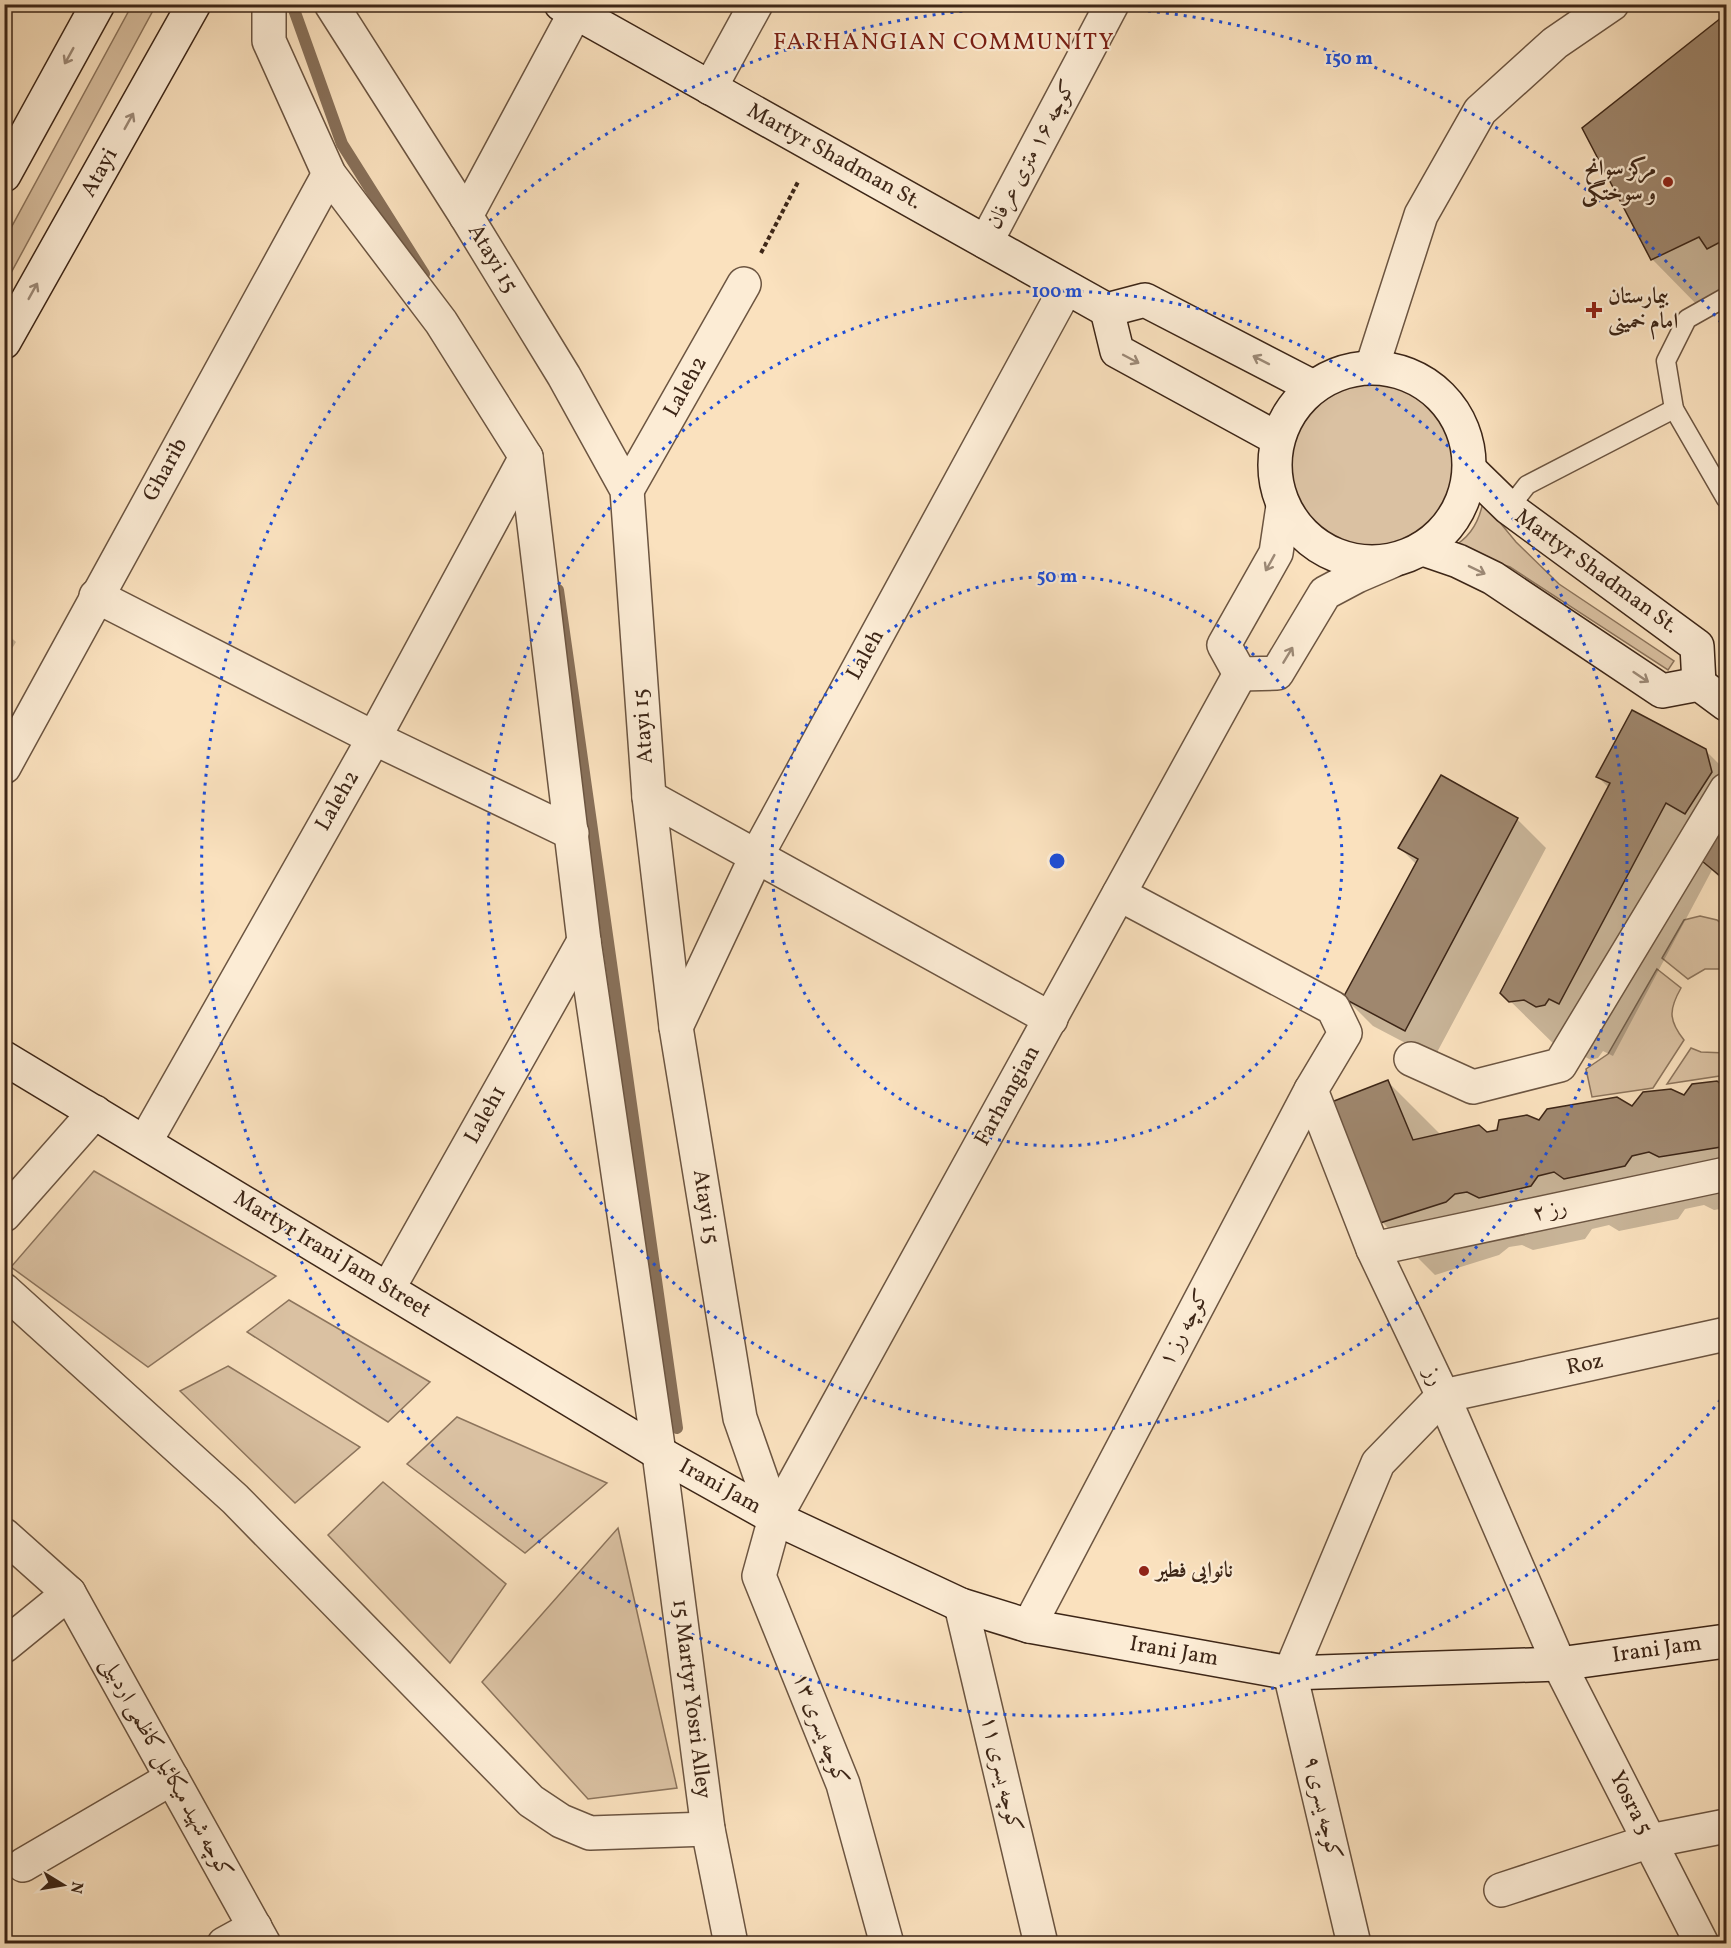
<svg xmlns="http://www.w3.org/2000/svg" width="1731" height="1948" font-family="Vollkorn,Amiri,serif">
<rect width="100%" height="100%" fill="#fae1be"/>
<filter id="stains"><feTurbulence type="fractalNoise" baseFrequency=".00333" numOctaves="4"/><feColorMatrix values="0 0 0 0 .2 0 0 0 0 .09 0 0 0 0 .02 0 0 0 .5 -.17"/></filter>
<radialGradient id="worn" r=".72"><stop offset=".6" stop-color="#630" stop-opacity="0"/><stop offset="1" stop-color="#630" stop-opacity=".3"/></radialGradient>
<g fill="#dac1a2" stroke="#8c745c" stroke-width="1.5">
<path d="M132,5H156L5,284V239Z"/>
<circle cx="1373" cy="465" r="82"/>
<path d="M1483,502L1516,542L1559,584L1674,661L1668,670L1510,567L1452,547C1470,538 1479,522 1483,502Z"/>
<path d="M1700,916L1717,920L1726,928V969H1705L1688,979L1662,958L1684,920Z"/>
<path d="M1657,969L1681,988C1669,1009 1668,1020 1684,1040L1653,1088L1592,1097L1586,1069L1608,1054Z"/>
<path d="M1691,1048L1701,1052L1726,1053V1075L1667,1084Z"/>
<path d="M94,1171L276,1276L148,1367L11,1267Z"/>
<path d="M289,1300L430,1382L388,1422L247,1332Z"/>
<path d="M228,1366L360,1447L295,1503L180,1391Z"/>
<path d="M457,1417L607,1483L525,1553L407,1464Z"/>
<path d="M383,1482L506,1584L450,1663L328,1535Z"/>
<path d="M618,1528L677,1788L588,1799L482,1682Z"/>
</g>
<g fill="#0003">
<path d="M1726,16V302L1705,313L1652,259L1584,128Z"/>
<path d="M4,631L16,642L4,662Z"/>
<path d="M1705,750L1726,771V884L1712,870L1613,1056L1603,1051L1598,1058L1591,1060L1578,1053L1564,1054L1502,993L1609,788L1598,777Z"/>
<path d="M1517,819L1546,848L1434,1058L1373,1026L1345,998L1417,865L1400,848Z"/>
<path d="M1388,1082L1441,1135L1486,1134L1540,1122L1633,1108L1685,1097L1716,1082L1726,1090V1208L1714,1210L1704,1205L1685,1209L1678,1219L1619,1231L1609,1225L1592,1229L1585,1239L1533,1250L1522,1245L1509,1247L1499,1255L1435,1275L1382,1222Z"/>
</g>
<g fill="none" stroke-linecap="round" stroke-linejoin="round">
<g stroke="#887059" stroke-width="12">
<path d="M292,4L342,144L424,274"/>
<path d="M558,590L677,1428"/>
</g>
</g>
<g fill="#9f876e" stroke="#3d2617" stroke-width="1.5">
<path d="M1726,14V239L1707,249L1699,237L1651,260L1582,128Z"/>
<path d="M1632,710L1706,749L1712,772L1685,814L1666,803L1559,1004L1549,999L1545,1005L1536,1007L1524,1000L1509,1002L1500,993L1610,783L1596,777Z"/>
<path d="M1441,775L1518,818L1405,1031L1343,998L1418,859L1398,848Z"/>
<path d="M1726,821V881L1696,856Z"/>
<path d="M1388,1080L1413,1140L1479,1125L1487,1132L1497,1130L1499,1120L1527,1115L1539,1120L1547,1109L1617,1097L1632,1106L1643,1092L1671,1089L1684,1095L1692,1084L1717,1081L1726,1088V1141L1721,1147L1659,1157L1649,1152L1632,1156L1625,1166L1564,1179L1554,1172L1538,1176L1531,1186L1479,1198L1467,1192L1455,1194L1446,1202L1380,1223L1329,1103Z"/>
</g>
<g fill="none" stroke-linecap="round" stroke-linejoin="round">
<defs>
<g id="lane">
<path d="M1726,297L1687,319L1666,361L1674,409L1726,499"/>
<path d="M1509,508L1527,485L1674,409"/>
</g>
<g id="street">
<path d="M269,4V41L329,174L441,322L526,457L584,941L659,1453L708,1829L731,1944"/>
<path d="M331,4L466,216L564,376L627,490L649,797L676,1027L740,1418L775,1518"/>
<path d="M710,88L756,4"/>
<path d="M466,216L575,13"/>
<path d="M986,242L1112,4"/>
<path d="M1372,367L1421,215L1480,111L1555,43L1612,4"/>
<path d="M627,490L744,284"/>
<path d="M96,596L374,738L572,833"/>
<path d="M1240,674L1277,673L1325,593L1357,576L1392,561"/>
<path d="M1240,674L1224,645L1276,553L1283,506"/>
<path d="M4,767L329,174"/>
<path d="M649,797L1051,1019"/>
<path d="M676,1027L757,855L1066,288"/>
<path d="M1411,1059L1473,1087L1560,1065L1726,790"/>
<path d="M1311,1090L1373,1249L1443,1396L1559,1664L1702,1944"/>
<path d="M145,1142L374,738L526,457"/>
<path d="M4,1215L95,1112"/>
<path d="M1373,1249L1726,1174"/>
<path d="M388,1289L584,941"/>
<path d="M4,1290L235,1499L531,1801L561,1821L590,1833L708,1829"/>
<path d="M4,1535L69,1593L264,1944"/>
<path d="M961,1605L1041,1944"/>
<path d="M1029,1626L1311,1090L1345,1033L1333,1008L1119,894"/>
<path d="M4,1646L69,1593"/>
<path d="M23,1865L172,1778"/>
<path d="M1501,1890L1650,1841L1726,1826"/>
<path d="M224,1944L255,1927"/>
<path d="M887,1944L843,1784L759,1576L775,1518L1240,674"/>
<path d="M1354,1944L1290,1673L1378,1463L1443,1396L1726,1334"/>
</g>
<g id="secondary">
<path d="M561,4L1107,310L1145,300L1313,387"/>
<path d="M4,175L98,4"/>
<path d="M1107,310L1117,351L1278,439"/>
<path d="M4,342L194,4"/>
<circle cx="1372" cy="465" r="97"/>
<path d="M1470,470L1509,508L1697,646L1699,684"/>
<path d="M1423,549L1458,561L1493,578L1662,691L1699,684L1726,704"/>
<path d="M4,1058L659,1453L775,1518L961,1605L1029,1626L1290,1673L1559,1664L1726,1641"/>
</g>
</defs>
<use href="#lane" stroke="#6c5541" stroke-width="21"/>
<use href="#street" stroke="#6c5541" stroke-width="36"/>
<use href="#secondary" stroke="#3d2617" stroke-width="36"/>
<path stroke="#3d2617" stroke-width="4" stroke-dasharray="4.5 3" stroke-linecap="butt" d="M761,253L799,180"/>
<use href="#lane" stroke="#fcecd5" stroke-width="18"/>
<use href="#street" stroke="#fcecd5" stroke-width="33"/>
<use href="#secondary" stroke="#fcecd5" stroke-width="33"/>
</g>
<defs><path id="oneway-shaft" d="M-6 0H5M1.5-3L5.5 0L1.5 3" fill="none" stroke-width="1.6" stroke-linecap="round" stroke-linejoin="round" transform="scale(1.5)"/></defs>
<g stroke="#9c8976">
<use href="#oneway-shaft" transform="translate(69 56) rotate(119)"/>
<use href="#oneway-shaft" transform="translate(129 121) rotate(-61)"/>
<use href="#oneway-shaft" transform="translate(33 291) rotate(-61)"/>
<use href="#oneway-shaft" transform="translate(1131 359) rotate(28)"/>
<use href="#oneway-shaft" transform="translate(1261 360) rotate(-153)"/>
<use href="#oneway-shaft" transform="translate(1270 563) rotate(119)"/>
<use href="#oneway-shaft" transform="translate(1477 570) rotate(26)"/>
<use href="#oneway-shaft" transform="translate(1288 655) rotate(-59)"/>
<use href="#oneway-shaft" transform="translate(1641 677) rotate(34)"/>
</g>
<g fill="none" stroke="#1d4ed8" stroke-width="3" stroke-dasharray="3 6">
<circle cx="1057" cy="861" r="285"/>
<circle cx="1057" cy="861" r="570"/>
<path d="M1726 1393A855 855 0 1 1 1726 329"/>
</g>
<g fill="#8f2418" stroke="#fcecd5" stroke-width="2">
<circle cx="1668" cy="182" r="6"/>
<path d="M1591 301h6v6h6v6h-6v6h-6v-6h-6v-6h6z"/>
<circle cx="1144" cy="1571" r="6"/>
</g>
<g text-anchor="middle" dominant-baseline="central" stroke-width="4.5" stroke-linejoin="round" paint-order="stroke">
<g font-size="22" fill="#3d2617" stroke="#fcecd5">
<text transform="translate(1032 155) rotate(-62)">کوچه ۱۶ متری عرفان</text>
<text transform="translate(834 157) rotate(29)">Martyr Shadman St.</text>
<text transform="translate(100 173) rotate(-61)">Atayi</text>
<text transform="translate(492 259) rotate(59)">Atayi 15</text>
<text transform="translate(686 387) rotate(-61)">Laleh2</text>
<text transform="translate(166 470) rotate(-61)">Gharib</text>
<text transform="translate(1596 572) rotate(36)">Martyr Shadman St.</text>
<text transform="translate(866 655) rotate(-61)">Laleh</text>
<text transform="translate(644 726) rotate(-94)">Atayi 15</text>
<text transform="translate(338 801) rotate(-60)">Laleh2</text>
<text transform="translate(1008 1096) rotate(-61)">Farhangian</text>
<text transform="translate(486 1115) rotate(-61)">Laleh1</text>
<text transform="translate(705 1207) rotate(81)">Atayi 15</text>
<text transform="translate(1550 1211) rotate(-12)">رز ۲</text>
<text transform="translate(332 1255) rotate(31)">Martyr Irani Jam Street</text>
<text transform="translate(1185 1328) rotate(-62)">کوچه رز ۱</text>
<text transform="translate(1585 1365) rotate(-12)">Roz</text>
<text transform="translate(1433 1377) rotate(65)">رز</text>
<text transform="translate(720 1487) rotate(29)">Irani Jam</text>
<text transform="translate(1657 1650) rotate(-8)">Irani Jam</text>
<text transform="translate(1174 1652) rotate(10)">Irani Jam</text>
<text transform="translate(691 1699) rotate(83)">15 Martyr Yosri Alley</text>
<text transform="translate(820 1729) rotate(69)">کوچه یسری ۱۳</text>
<text transform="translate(166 1768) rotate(61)">کوچه شهید میکائیل کاظمی اردبیلی</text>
<text transform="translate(1001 1774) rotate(77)">کوچه یسری ۱۱</text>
<text transform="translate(1630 1803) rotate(63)">Yosra 5</text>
<text transform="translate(1322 1808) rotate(77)">کوچه یسری ۹</text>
</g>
<g font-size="22" font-weight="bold" fill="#3d2617" stroke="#fcecd5" text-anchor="start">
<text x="1656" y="169" text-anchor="end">مرکز سوانح<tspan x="1656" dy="25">و سوختگی</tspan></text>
<text x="1608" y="297">بیمارستان<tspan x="1608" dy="25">امام خمینی</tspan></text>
<text x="1156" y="1571">نانوایی فطیر</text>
</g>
<g font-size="24" letter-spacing="1.5" fill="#7a1f14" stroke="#fcecd5">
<text x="944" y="43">FARHANGIAN COMMUNITY</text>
</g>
</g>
<circle cx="1057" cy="861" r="9" fill="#1d4ed8" stroke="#fcecd5" stroke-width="3"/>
<g font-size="18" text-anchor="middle" font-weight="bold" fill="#1d4ed8" stroke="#fcecd5" stroke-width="4.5" stroke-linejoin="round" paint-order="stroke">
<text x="1349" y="64">150 m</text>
<text x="1057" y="297">100 m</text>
<text x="1057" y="582">50 m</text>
</g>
<rect width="1731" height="1948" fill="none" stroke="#fae1be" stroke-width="24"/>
<rect x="6" y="6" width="1719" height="1936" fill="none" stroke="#3d2617" stroke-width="3"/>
<rect x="12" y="12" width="1707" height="1924" fill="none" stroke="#3d2617" stroke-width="1.5"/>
<g transform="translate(63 1885) rotate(101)" stroke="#fcecd5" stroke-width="4.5" paint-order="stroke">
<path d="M0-4.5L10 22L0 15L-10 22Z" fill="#3d2617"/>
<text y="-9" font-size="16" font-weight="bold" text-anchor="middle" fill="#3d2617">N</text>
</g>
<rect width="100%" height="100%" filter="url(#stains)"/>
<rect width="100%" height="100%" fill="url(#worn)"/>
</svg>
